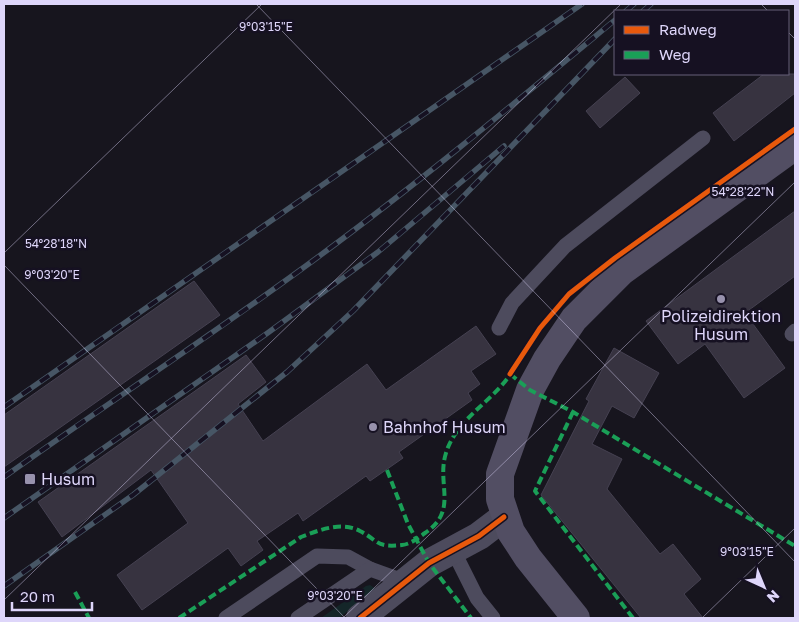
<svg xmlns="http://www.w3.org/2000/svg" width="799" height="622" font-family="'Golos Text',sans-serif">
<rect width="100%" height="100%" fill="#17151e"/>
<path fill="#142629" d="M370,585L376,589L339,618H321L366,586Z"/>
<g fill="#373340" stroke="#454151">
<path d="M764,74H795V93L734,141L713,113Z"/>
<path d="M625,77L640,93L600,128L586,111Z"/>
<path d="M795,211V276L745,313L785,368L744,398L705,344L678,364L646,321Z"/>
<path d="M194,281L220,315L4,467V415Z"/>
<path d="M476,326L496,354L471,371L480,384L468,393L472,400L399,452L403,458L370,481L366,476L303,521L298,513L257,541L263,550L241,566L228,548L142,610L117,575L188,523L151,470L62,537L38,502L246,355L266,382L238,404L263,441L367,364L386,390Z"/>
<path d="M614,348L659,373L634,418L612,406L592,444L622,459L607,489L660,554L673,544L701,579L684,594L703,618H641L541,495L589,401L586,399Z"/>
</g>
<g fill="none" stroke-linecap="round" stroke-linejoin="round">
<g stroke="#4d4b5d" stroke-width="15">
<path d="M499,328L512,303L565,246L703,138"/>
<path d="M792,334L795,331"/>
<path d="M453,550L477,598L493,618"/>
<path d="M226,618L317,556L348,557L370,569L406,582"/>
<path d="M298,618L370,569"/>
</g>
<path stroke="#4d4b5d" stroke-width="28" d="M360,618L429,563L479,536L504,517"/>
<path stroke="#524e63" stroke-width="28" d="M576,618L528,558L511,532L500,499V474L530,390L547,359L574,319L621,272L795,146"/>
<defs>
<g id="rail">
<path d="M626,11L634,4"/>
<path d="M643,11L651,4"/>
<path d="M4,407L582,4"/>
<path d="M4,477C108,403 215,333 318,257C420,182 517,101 615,20"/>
<path d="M4,518L269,332L378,252L504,146"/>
<path d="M4,586L133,495L287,372L353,311L615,39"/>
</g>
</defs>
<use href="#rail" stroke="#475665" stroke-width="5.5"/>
<use href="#rail" stroke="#161122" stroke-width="4" stroke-dasharray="11" stroke-linecap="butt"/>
<g stroke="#1a9f57" stroke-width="4" stroke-dasharray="8 4" stroke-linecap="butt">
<path d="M510,374L530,390L573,412L795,546"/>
<path d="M573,412L535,491L633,618"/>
<path d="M387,470L408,524L429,563L471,618"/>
<path d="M75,592L89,618"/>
<path d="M179,618L301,537C319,530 342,521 360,531C379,541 376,548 402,545C411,544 418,538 425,533C459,510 436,484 446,453C457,417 495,401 513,370"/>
</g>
<defs>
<g id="cycleway">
<path d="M510,374L540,328L569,294L615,258L795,129"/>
<path d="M360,618L429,563L479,536L504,517"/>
</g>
</defs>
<use href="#cycleway" stroke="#161122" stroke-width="8"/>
<use href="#cycleway" stroke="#e8590c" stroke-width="5"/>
</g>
<path fill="none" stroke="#ded6fa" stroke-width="1" stroke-opacity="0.45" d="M256,4L795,562M761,4L768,11M788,32L795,39M4,253L262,4M4,265L345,618M4,600L621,4M343,618L795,182M702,618L795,528"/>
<g fill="#9892ad" stroke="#161122" stroke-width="2">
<circle cx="721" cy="299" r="5"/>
<circle cx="373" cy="427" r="5"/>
<rect x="24" y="473" width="12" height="12" rx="2.5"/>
</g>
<g text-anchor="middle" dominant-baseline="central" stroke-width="5" stroke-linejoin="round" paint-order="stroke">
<g font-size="16" fill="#ded6fa" stroke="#161122" text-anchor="start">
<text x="721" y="316" text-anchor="middle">Polizeidirektion<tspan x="721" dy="18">Husum</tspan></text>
<text x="383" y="427">Bahnhof Husum</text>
<text x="41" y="479">Husum</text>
</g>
</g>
<g font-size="12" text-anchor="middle" fill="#ded6fa" stroke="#161122" stroke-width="5" stroke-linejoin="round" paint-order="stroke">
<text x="266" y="31">9°03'15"E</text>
<text x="743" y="196">54°28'22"N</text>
<text x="56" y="248">54°28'18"N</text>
<text x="52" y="279">9°03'20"E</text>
<text x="747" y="556">9°03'15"E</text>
<text x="335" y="600">9°03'20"E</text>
</g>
<rect width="799" height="622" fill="none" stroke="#ded6fa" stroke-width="10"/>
<rect x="614" y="10" width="175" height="65" fill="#161122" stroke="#666078"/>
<rect x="624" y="26" width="25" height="8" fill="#e8590c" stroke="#666078"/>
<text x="659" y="35" font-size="15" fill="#ded6fa">Radweg</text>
<rect x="624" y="51" width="25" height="8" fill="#1a9f57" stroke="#666078"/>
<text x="659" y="60" font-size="15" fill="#ded6fa">Weg</text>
<g transform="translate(764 587) rotate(136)" stroke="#161122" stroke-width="4" paint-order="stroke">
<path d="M0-4L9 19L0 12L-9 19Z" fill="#ded6fa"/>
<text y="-8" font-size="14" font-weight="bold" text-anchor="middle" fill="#ded6fa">N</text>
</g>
<path d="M12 602v8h80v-8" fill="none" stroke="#ded6fa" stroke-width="2.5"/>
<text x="20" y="602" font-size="15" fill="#ded6fa" stroke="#161122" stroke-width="4" paint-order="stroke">20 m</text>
</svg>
